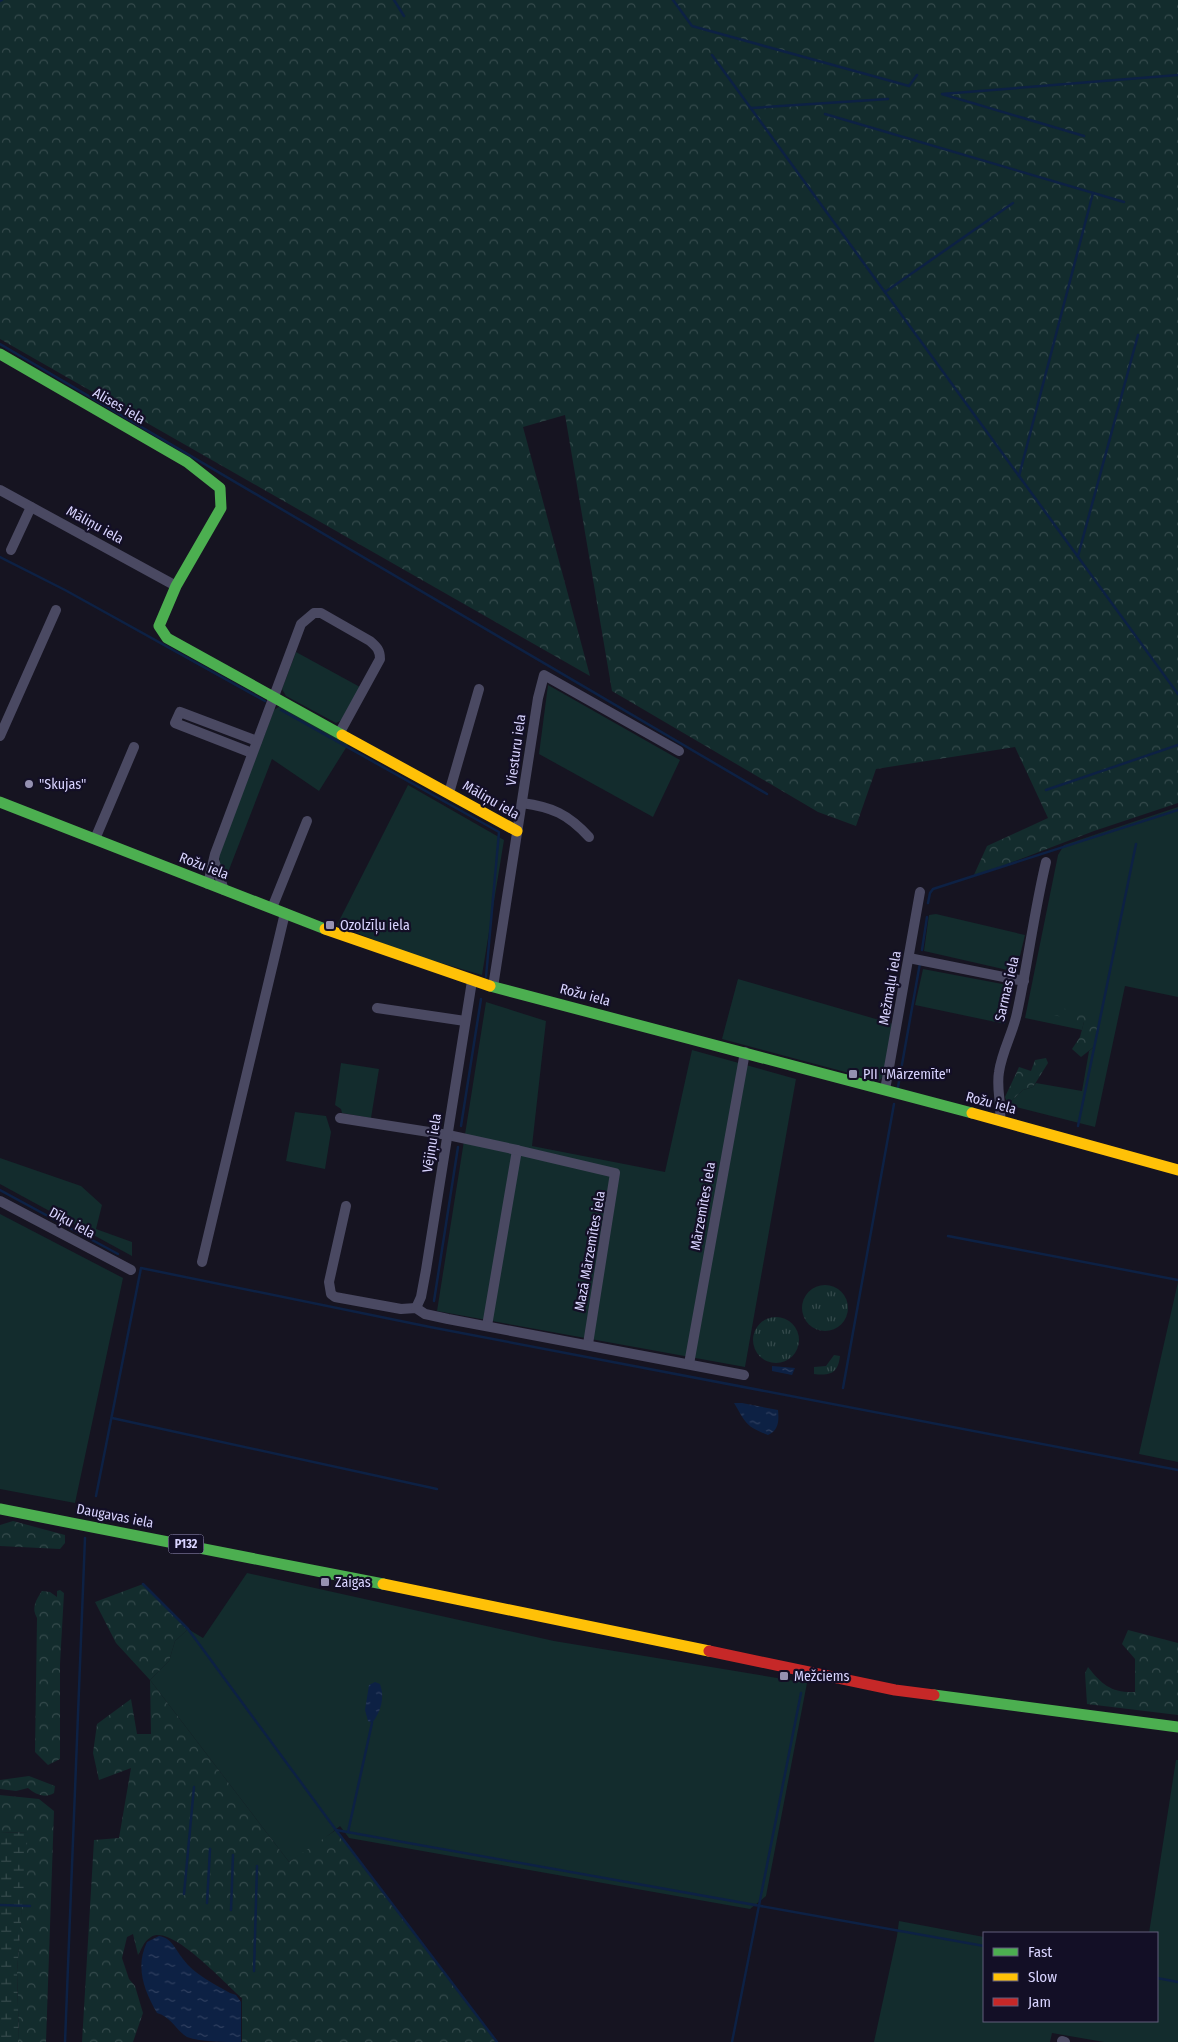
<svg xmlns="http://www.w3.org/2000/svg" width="1178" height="2042" font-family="'Fira Sans Condensed',sans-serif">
<defs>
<pattern id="forest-crowns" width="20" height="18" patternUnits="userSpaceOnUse" patternTransform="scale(1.25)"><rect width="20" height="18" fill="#132c2d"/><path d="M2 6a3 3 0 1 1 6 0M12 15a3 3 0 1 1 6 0" fill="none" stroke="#354a4c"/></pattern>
<pattern id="wetland-marsh" width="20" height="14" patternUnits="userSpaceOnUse" patternTransform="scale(1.25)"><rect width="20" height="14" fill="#132c2d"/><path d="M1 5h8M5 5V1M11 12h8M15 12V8" fill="none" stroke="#354a4c"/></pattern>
<pattern id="park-tufts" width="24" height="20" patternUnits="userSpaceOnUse" patternTransform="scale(1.25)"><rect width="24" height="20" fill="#132c2d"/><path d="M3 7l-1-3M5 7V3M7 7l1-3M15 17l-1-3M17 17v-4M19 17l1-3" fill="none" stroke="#354a4c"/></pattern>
<pattern id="water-ripples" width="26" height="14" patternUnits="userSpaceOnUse" patternTransform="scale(1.25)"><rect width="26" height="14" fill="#0d2144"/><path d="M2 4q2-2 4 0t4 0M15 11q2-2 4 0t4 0" fill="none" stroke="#304060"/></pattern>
</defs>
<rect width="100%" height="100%" fill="#161421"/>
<g fill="#132c2d">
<path d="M296,652L360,687L342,720L336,723L286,696L282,689Z"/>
<path d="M548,685L680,760L653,817L539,754Z"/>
<path d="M280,706L349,743L319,791L272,759L225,880L222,879L219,855L274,710Z"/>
<path d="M408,785L504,840L482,975L407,953L337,925Z"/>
<path d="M1178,807V997L1125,986L1095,1127L1012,1106L1008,1104L1023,1090L1033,1087L1036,1083L1082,1091L1089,1051L1095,1046L1084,1022L1082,1030L1025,1018L1058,855L1064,845Z"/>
<path d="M936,914L1025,935L1016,972L924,951L929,915Z"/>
<path d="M923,969L1013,986L1005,1024L915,1005Z"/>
<path d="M738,979L893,1024L885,1075L879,1081L722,1039Z"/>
<path d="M486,1002L546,1021L532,1146L665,1172L692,1050L796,1079L745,1367L437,1311Z"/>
<path d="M341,1063L379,1069L371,1118L342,1113L341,1109L335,1105Z"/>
<path d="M295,1112L326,1116L331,1132L325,1169L286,1161Z"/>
<path d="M0,1158L81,1186L102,1205L96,1229L132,1242V1256L0,1184Z"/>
<path d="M0,1214L123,1278L75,1503L0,1489Z"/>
<path d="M1178,1282V1462L1139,1454Z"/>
<path d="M247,1573L554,1641L807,1683L766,1896L750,1909L349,1838L340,1826L314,1847L289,1862L150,1680L169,1661L175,1641L188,1629L203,1638Z"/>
<path d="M1176,1760H1178V2042H1104L1052,2033L1050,2042H874L897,1936L899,1921L984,1937V2021H1157V1933H1149Z"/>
</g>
<g fill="url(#forest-crowns)">
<path d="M0,0H1178V803L1094,831L973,877L987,846L1048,818L1015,747L876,769L856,826L818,812L612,691L565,415L523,427L590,676L0,339Z"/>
<path d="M1052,1006L1084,1013L1086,1017L1094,1013L1100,1018L1095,1046L1081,1057L1072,1049L1080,1037L1084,1022L1049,1014Z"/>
<path d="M1046,1058L1048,1063L1033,1087L1023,1090L1008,1104L1005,1097L1019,1067L1031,1071L1035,1060Z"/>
<path d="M13,1521L65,1535V1543L60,1549L0,1546V1525Z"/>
<path d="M143,1584L188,1629L175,1641L169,1661L150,1680L289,1862L336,1830L497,2042H242V1998C227,1986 171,1923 151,1937C143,1942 142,1949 138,1955L133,1934L127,1937L122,1958L129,1979L135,1986L143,2013L133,2042H82L94,1840L119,1838L131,1768L99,1780L93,1753L97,1724L131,1699L137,1734H151L150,1680L116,1643L95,1602Z"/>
<path d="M60,1590L64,1593L60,1664V1759L48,1765L35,1752L37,1618C31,1608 36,1600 42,1591L50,1592L57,1597V1591Z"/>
<path d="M1128,1630L1178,1643V1715L1087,1704L1085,1673L1088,1667C1102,1685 1112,1693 1135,1692V1659L1122,1644Z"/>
<path d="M29,1776L55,1786L54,1793C45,1799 35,1794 28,1788L16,1791L0,1789V1780Z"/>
<path d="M0,1795L39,1799L54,1811L46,2042H19L17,1972L27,1832L0,1833Z"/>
</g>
<path fill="url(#wetland-marsh)" d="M28,1832L17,1972L19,2042H0V1833Z"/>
<g fill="url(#park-tufts)">
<circle cx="825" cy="1308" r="23"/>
<circle cx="776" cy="1340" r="23"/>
<path d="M834,1355L840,1356C838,1373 831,1376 814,1374V1367L826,1366Z"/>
</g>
<g fill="url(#water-ripples)">
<path d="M772,1366L795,1368L792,1375L772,1371Z"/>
<path d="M734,1403H742L778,1410C779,1420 779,1430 768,1435C745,1426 746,1423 734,1403Z"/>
<path d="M375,1682L380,1684C385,1697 381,1712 372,1723L368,1721L365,1710L369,1685Z"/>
<path d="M159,1936C172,1938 175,1949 183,1959C194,1974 214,1984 230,1993L236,1995L241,2002V2042C225,2042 201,2042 187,2037C176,2030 171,2017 157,2013C144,1990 135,1967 147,1942Z"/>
</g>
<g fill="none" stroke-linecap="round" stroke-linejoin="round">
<g stroke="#0d2144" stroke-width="2.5">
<path d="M394,0L404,16"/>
<path d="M673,0L692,26L909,86L917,75"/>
<path d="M0,1L2,0"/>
<path d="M712,55L1178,694"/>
<path d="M751,108L888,99"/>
<path d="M825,114L1124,202"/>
<path d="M1084,136L942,94L1178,75"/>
<path d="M885,292L1013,203"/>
<path d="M0,344L767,794"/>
<path d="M1019,476L1093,193"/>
<path d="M1078,556L1138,335"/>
<path d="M0,557L65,590L265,701"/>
<path d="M281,710L499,832L486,977"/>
<path d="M1046,790L1178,745"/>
<path d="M928,903L930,893L933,889L1178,810"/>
<path d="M922,950L927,917"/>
<path d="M898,1087L920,963"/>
<path d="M461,1126L481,999"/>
<path d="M1078,1126L1136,844"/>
<path d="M0,1190L118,1254"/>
<path d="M948,1236L1178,1280"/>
<path d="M434,1301L458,1147"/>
<path d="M843,1388L894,1104"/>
<path d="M112,1418L437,1489"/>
<path d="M96,1496L141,1268L430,1327L1178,1470"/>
<path d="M143,1584L188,1629L336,1830L497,2042"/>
<path d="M336,1830L984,1946"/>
<path d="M348,1832L372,1723"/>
<path d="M184,1894L194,1787"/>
<path d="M207,1903L210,1849"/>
<path d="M0,1905L30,1906"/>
<path d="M231,1910L233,1855"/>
<path d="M254,1971L257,1866"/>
<path d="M1157,1978L1178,1982"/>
<path d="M65,2042L85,1538"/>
<path d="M732,2042L801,1693"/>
</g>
<g stroke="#4a4962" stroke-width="10">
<path d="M0,490L176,586"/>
<path d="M11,550L31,507"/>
<path d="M0,736L56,610"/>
<path d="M252,753L175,723L180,712L257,741"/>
<path d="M449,793L479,689"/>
<path d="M522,803C552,807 568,814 589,837"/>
<path d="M95,839L134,747"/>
<path d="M214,860L224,890"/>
<path d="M208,884L215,854L301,624L314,613H321L370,641C377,647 380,650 380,659L340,732"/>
<path d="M272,908L307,821"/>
<path d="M909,958L1024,981"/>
<path d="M493,987L538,698L544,675L679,751"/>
<path d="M377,1008L465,1021"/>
<path d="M885,1090L920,892"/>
<path d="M340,1118L448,1135L517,1150L487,1326"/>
<path d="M1000,1121C1002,1104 996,1089 999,1072C1002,1051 1013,1033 1017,1013C1028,963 1034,912 1046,862"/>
<path d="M517,1150L615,1173L588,1344"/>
<path d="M0,1201L131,1270"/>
<path d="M346,1206L329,1282L331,1294L335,1297L401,1309L416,1308L425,1314L448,1319L744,1375"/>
<path d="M202,1262L285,913"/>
<path d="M416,1308L421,1297L426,1270L472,981"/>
<path d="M689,1364L745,1052"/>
<path d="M1062,2041L1065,2042"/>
</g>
<g stroke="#4caf50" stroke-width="11">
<path d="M0,354L187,462L220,488L221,508L176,586L159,626L167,638L342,735"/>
<path d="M0,802L325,929"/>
<path d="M490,986L972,1113"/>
<path d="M0,1509L383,1584"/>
<path d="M934,1695L1178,1727"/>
</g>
<g stroke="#ffc107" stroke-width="11">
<path d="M342,735L517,831"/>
<path d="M325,929L490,986"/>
<path d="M972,1113L1178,1170"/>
<path d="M383,1584L709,1651"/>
</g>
<path stroke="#c62828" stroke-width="11" d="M709,1651L895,1690L934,1695"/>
</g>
<g fill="#9591b1" stroke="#130f26" stroke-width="2">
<circle cx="29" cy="784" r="5"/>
<rect x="325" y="920" width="10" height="10" rx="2.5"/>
<rect x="848" y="1069" width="10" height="10" rx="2.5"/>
<rect x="320" y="1577" width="10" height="10" rx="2.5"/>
<rect x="779" y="1671" width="10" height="10" rx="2.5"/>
</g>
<g text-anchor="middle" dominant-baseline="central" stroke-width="4.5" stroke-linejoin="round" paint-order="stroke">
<rect fill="#130f26" stroke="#9e99be" stroke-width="1" x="168.5" y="1534.5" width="35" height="19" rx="4"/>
<g font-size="12" font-weight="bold" fill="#d9d4ff">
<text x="186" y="1544">P132</text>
</g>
<g font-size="14" fill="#d9d4ff" stroke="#130f26">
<text transform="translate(119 406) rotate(30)">Alises iela</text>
<text transform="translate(95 525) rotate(29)">Māliņu iela</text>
<text transform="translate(516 750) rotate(-82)">Viesturu iela</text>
<text transform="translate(491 800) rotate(30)">Māliņu iela</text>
<text transform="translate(204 866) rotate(21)">Rožu iela</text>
<text transform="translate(890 988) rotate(-80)">Mežmaļu iela</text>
<text transform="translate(1007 989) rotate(-77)">Sarmas iela</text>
<text transform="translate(585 995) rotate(15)">Rožu iela</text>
<text transform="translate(991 1103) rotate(15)">Rožu iela</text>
<text transform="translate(432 1143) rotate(-81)">Vējiņu iela</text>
<text transform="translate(703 1206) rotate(-80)">Mārzemītes iela</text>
<text transform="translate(72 1223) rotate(28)">Dīķu iela</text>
<text transform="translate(590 1251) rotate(-80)">Mazā Mārzemītes iela</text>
<text transform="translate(115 1516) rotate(11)">Daugavas iela</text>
</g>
<g font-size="14" fill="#d9d4ff" stroke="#130f26" text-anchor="start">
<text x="39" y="784">"Skujas"</text>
<text x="340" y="925">Ozolzīļu iela</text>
<text x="863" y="1074">PII "Mārzemīte"</text>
<text x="335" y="1582">Zaigas</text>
<text x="794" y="1676">Mežciems</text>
</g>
</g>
<rect x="983" y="1932" width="175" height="90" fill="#130f26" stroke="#625e7d"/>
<rect x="993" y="1948" width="25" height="8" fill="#4caf50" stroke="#625e7d"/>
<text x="1028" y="1957" font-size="15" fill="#d9d4ff">Fast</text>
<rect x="993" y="1973" width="25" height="8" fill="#ffc107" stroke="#625e7d"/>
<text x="1028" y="1982" font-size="15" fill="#d9d4ff">Slow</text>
<rect x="993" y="1998" width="25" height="8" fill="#c62828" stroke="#625e7d"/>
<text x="1028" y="2007" font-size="15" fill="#d9d4ff">Jam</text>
</svg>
